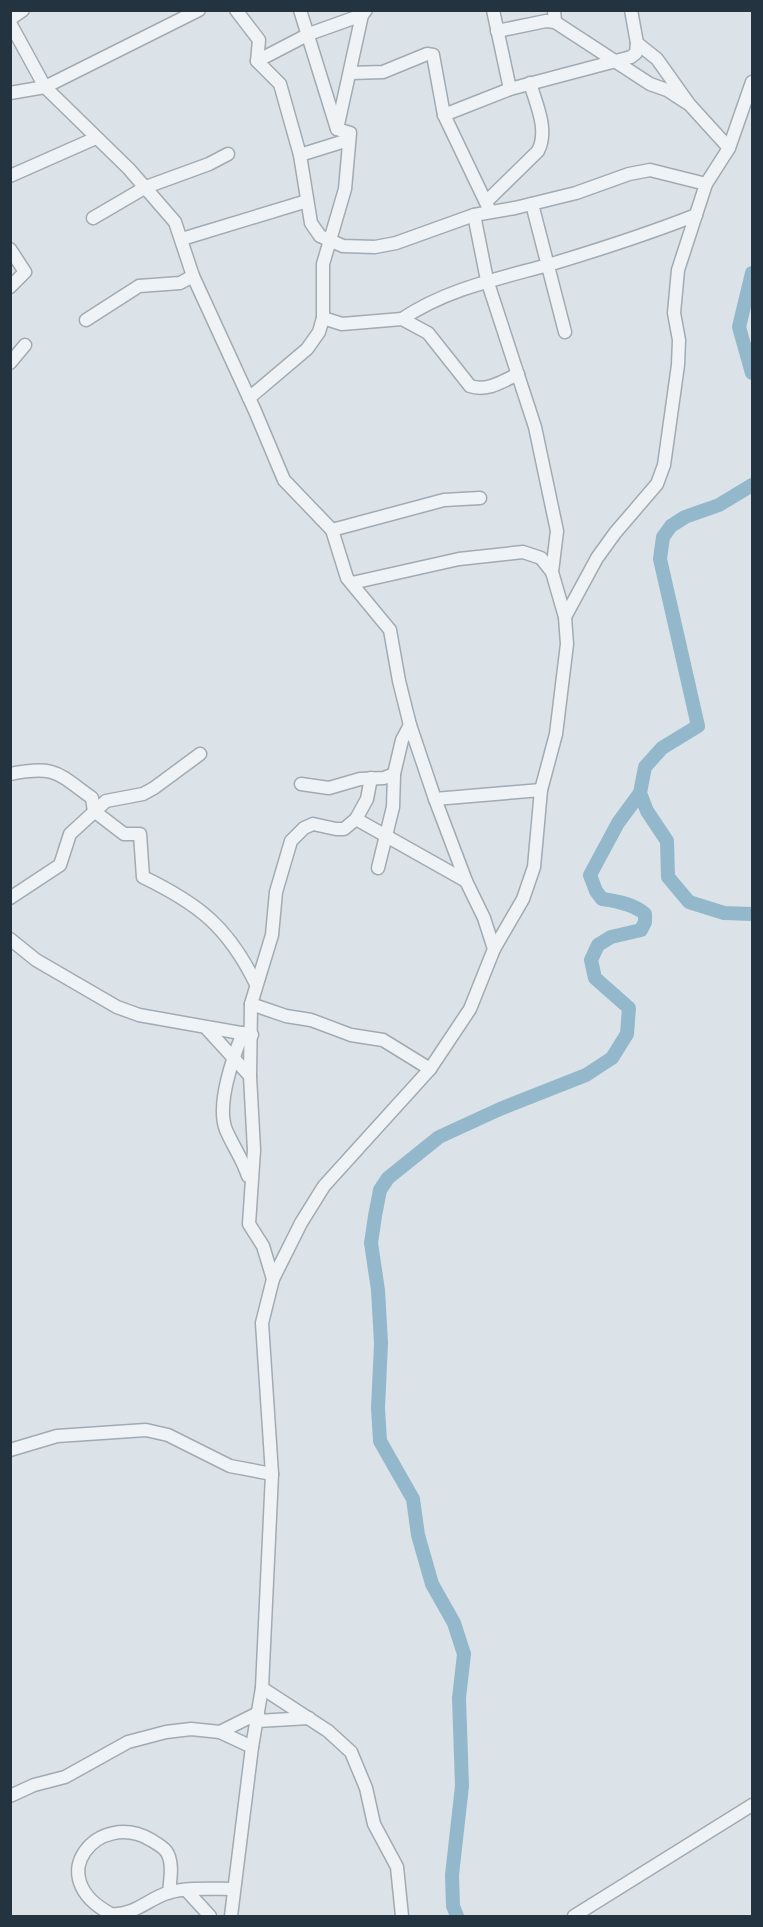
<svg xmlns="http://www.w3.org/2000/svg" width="763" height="1927" font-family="Roboto,sans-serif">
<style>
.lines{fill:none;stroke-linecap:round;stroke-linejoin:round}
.river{stroke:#93b8cc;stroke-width:14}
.minor-casing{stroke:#a1abb2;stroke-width:15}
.minor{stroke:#eff3f6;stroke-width:12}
</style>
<rect width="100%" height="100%" fill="#dce3e8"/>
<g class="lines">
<!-- river -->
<g class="river">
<path d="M752 273 739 327 752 373"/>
<path d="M752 485 719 505 685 517 671 526 663 537 660 559 698 726 662 748 645 767 640 793 647 811 667 841 668 877 689 902 724 913 752 914"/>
<path d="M457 1916 453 1906 452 1875 462 1786 459 1698 464 1654 454 1623 432 1584 418 1535 413 1499 380 1441 378 1408 381 1343 378 1290 371 1243 375 1216 380 1190 388 1178 439 1137 500 1109 586 1075 612 1058 627 1034 629 1008 595 978 591 960 598 945 611 937 641 930 645 922V914C634 904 617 901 602 899L596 891 590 875 618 823 640 793"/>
</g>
<defs>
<g id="minor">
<path d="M236 10 259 40 257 61 280 84 300 155 311 223 320 236 343 246 375 247 396 243 474 215 515 208 576 193 629 174 650 170 706 184"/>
<path d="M300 10 337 129"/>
<path d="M493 10 510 89"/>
<path d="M554 10 555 22 650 84 667 90 687 103"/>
<path d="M631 10 637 43 657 59 689 104 729 148"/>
<path d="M10 19 23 10"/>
<path d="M10 23 45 87 129 169 175 222 193 276 255 411 284 480 332 530 347 578 390 630 399 681 410 725 435 799 466 881 484 918 494 949 470 1009 430 1069 324 1186 301 1223 273 1279 262 1323 272 1474 262 1688 252 1747 231 1916"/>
<path d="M497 31 546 21 555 22"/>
<path d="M257 61 309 34 362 15"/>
<path d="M350 73 383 72 427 54 433 55 444 115 490 211"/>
<path d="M10 93 45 87 199 10"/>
<path d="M444 115 510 89 631 57 636 53 637 43"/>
<path d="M300 155 348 140"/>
<path d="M10 176 96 138"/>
<path d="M487 201 538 151C549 130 536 104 530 83"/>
<path d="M532 204 565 332"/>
<path d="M474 215 487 280 535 427 557 531 552 572 565 617 567 644 556 734 541 790 534 867 523 899 494 949"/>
<path d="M93 218 146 187 209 164 228 154"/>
<path d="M182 239 307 201"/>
<path d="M10 249 25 272 10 287"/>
<path d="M323 318 342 324 402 319 428 333 470 386C487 392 503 381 518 374"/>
<path d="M402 319C447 289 497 279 548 265 598 250 648 234 696 215"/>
<path d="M86 320 139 286 180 283 193 276"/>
<path d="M10 363 25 345"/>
<path d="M249 398 307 349 319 332 323 318V264L345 189 350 133 337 129 362 15 366 10"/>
<path d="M332 530 444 500 480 498"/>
<path d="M352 583 459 559 523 552 541 558 552 572"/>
<path d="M565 617 597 558 615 533 657 484 664 465 678 365 679 340 674 313 678 270 706 184 729 148 752 82"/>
<path d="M10 774C56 765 57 773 92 798L94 811 124 834H140L143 877C199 904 228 927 256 984"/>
<path d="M301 784 329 788 360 779 384 778 394 774 402 740 410 725"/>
<path d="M435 799 541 790"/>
<path d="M356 819 466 881"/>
<path d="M378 868 393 807 394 774"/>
<path d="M10 898 60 865 70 834 106 801 143 794 154 788 200 754"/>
<path d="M10 939 36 960 117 1007 139 1015 252 1035"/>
<path d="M251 1004 286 1016 311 1020 351 1035 383 1040 430 1069"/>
<path d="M207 1029 250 1076"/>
<path d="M243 1033C233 1057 216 1105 226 1130 233 1146 243 1160 248 1176"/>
<path d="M273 1279 263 1246 249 1224 254 1150 250 1076 251 1004 272 935 276 892 291 841 304 828 313 824 336 829H344L356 819 367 799 371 778"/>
<path d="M10 1450 57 1436 146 1430 168 1435 230 1466 272 1474"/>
<path d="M262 1688 328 1731 351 1752 366 1788 374 1824 397 1867 402 1916"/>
<path d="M257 1721 309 1718"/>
<path d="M220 1732 258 1713"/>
<path d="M10 1796 34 1785 65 1777 128 1742 166 1732 191 1729 220 1732 252 1747"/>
<path d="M186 1890 210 1916"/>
<path d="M169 1893C170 1880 174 1862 166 1851 163 1847 156 1843 151 1840 99 1809 40 1877 111 1914 133 1916 147 1900 167 1893 187 1887 212 1889 233 1889"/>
<path d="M574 1916 752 1805"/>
</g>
</defs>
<!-- minor casing -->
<use href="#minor" class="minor-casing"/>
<!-- minor -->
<use href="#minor" class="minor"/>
</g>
<!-- border -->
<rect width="763" height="1927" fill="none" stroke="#243340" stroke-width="24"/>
</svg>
